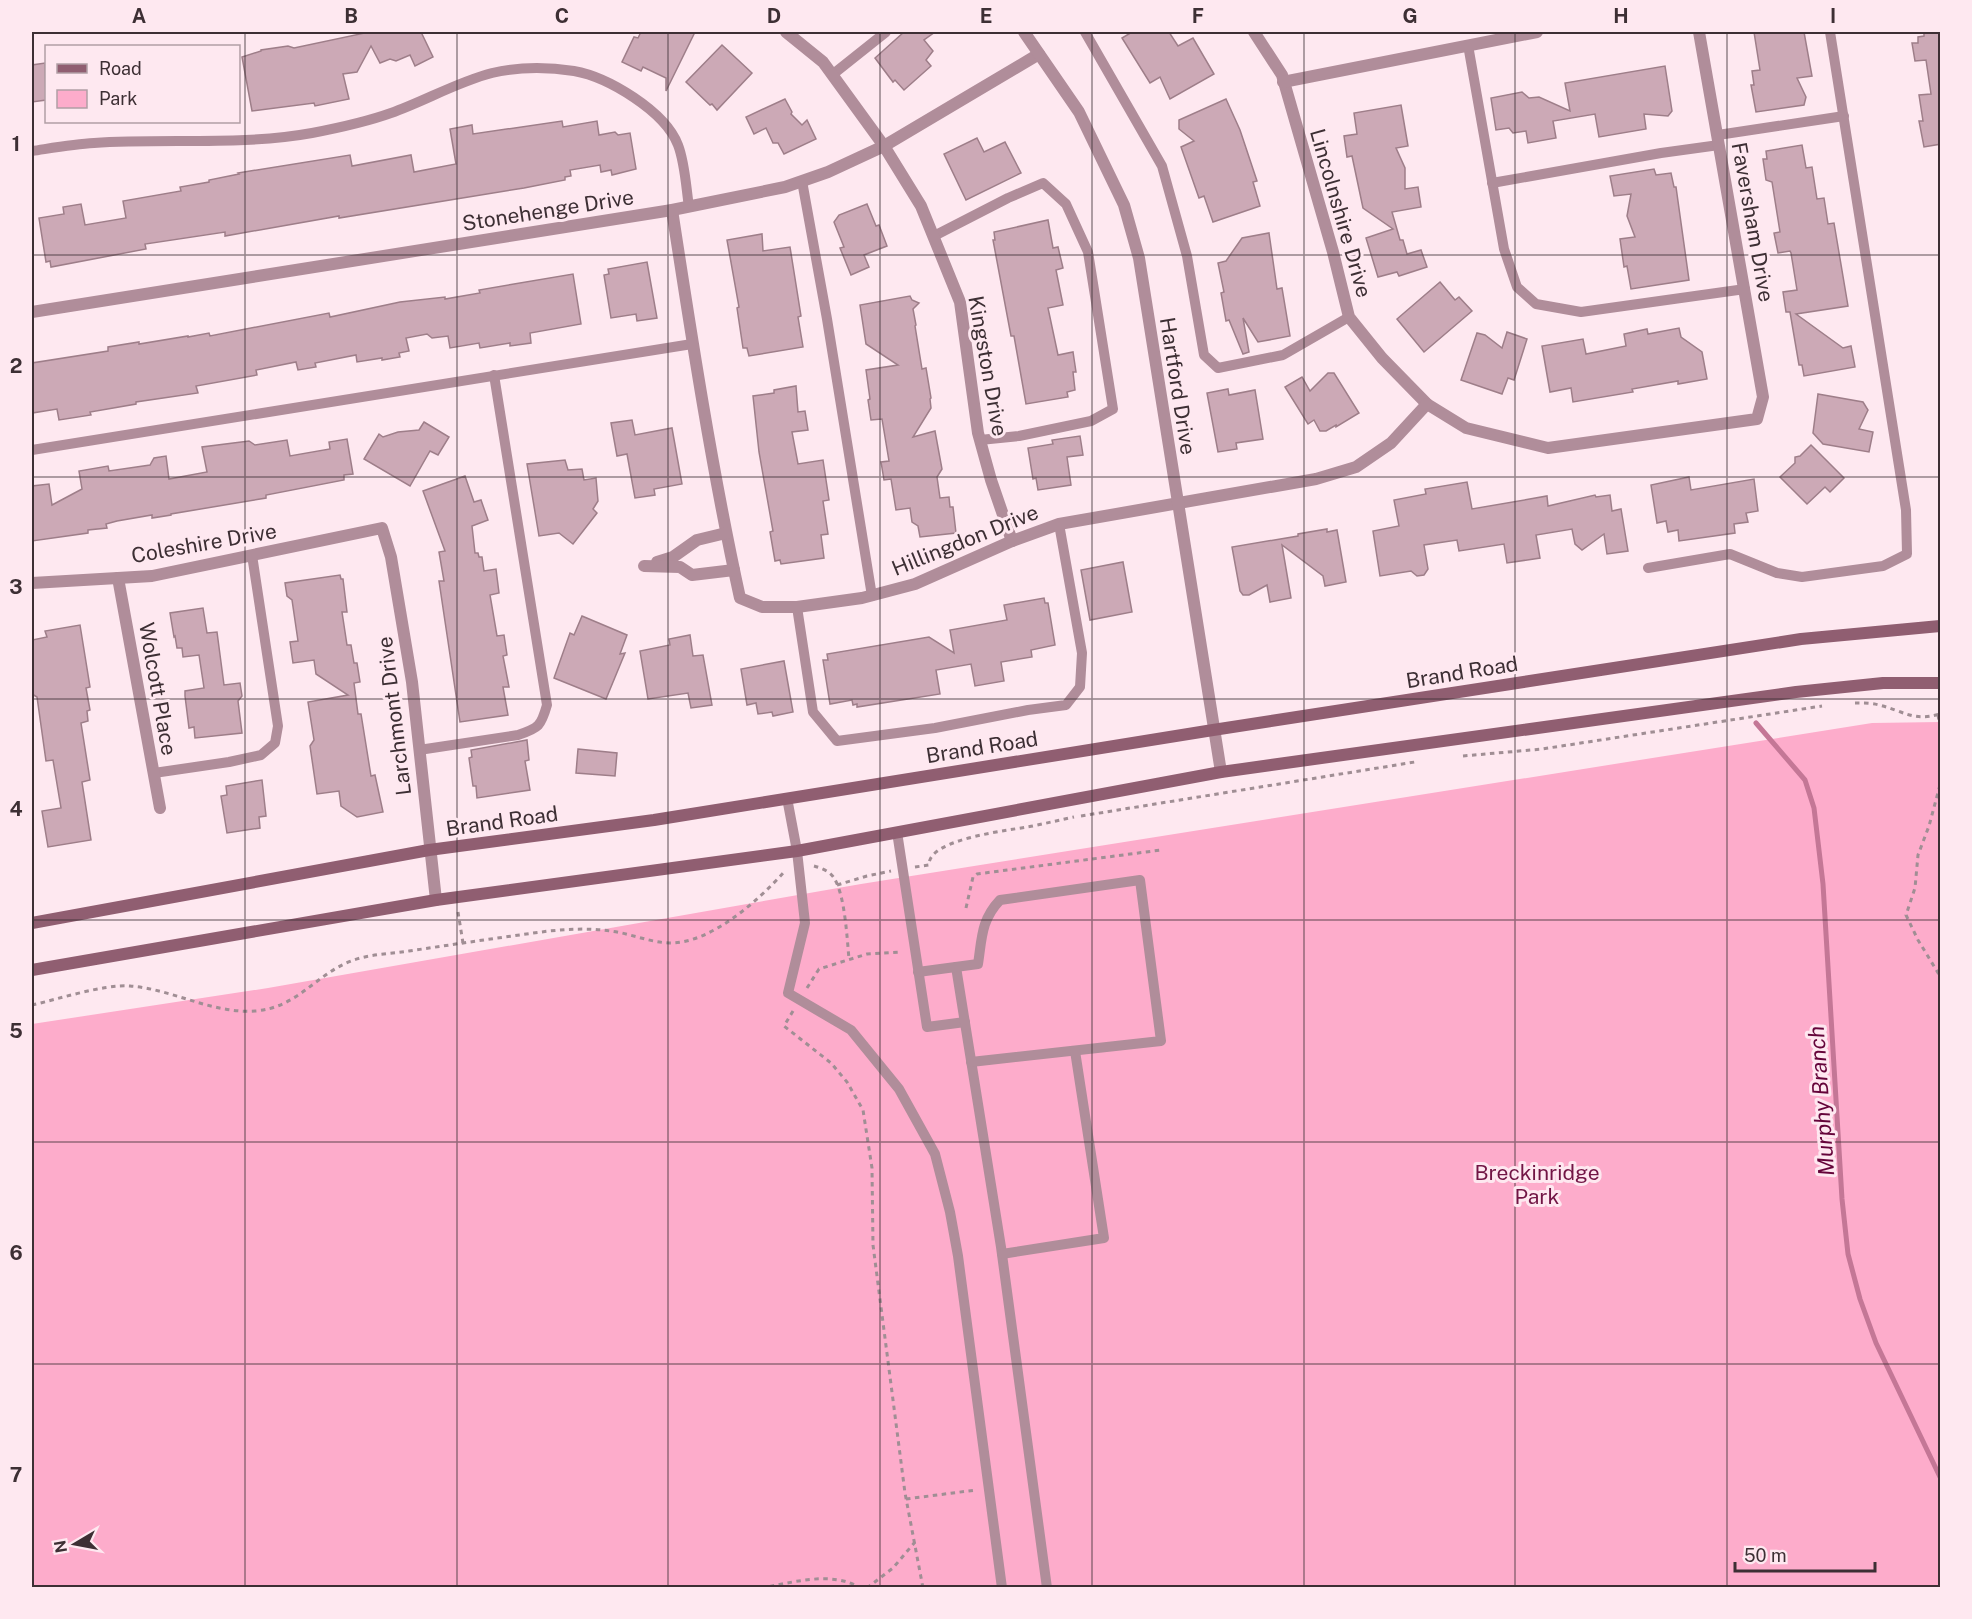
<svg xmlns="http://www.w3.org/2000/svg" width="1972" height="1619" font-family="'Public Sans',sans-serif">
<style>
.green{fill:#fdaccb}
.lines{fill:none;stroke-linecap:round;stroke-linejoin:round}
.stream{stroke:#c47796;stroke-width:5}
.building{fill:#cca9b6;stroke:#9e7e89;stroke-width:1.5}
.path{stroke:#a08e94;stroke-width:3;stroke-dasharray:4.5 4.5;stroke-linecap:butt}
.service{stroke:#b08d9a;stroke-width:10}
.minor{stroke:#b08d9a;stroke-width:12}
.tertiary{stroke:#b08d9a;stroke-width:12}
.secondary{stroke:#905e71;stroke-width:12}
.grid{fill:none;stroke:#3d2f34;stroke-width:1.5;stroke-opacity:0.55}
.labels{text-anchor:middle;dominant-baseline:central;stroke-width:6;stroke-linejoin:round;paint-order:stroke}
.street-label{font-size:21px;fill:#3d2f34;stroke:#fee8f0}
.park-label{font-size:21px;fill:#721545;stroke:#fee8f0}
.water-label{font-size:22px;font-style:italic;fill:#65043a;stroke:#fee8f0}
.neatline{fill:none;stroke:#3d2f34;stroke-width:2}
.grid-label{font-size:20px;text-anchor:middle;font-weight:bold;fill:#3d2f34}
</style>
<rect width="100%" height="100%" fill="#fee8f0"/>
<!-- green -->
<path class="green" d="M1940 722V1587L32 1588V1024L268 988 861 884 1872 723Z"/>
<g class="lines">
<!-- stream -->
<path class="stream" d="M1756 723 1805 780 1814 808 1823 884 1842 1199 1848 1254 1860 1299 1876 1343 1940 1477"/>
</g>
<!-- building -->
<g class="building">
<path d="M365 32H421L433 57 415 66 410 55 396 61 390 59 380 63 371 46 357 72 343 74 349 99 315 106 314 103 252 111 242 57 261 51V50L288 46 294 48 365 33Z"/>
<path d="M641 32H695L666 91V78L643 67 641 71 622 62 634 37 638 38Z"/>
<path d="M904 32H935L924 40 933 51 926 60 931 66 904 90 895 80 893 82 875 58Z"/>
<path d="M1132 32H1169L1178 46 1193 38 1214 74 1170 99 1160 77 1150 83 1122 38Z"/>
<path d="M1754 32H1804L1812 76 1797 78 1806 97 1804 105 1756 112 1751 85H1754L1752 71 1760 70Z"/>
<path d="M1924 32H1941V144L1924 147 1919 121H1923L1919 95 1931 94 1926 60 1915 61 1912 43H1918V37L1924 36Z"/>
<path d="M722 45 752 73 717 110 712 104 710 105 686 82Z"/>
<path d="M45 63 46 100 32 102V65Z"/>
<path d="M1665 66 1672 111 1668 116 1644 114 1646 129 1599 137 1595 114 1553 121 1556 138 1528 143 1526 131 1513 133 1509 128 1496 130 1491 98 1522 92 1529 98 1539 97 1570 111 1565 83Z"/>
<path d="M785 99 792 112 791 114 802 125 807 120 816 139 784 154 778 143H773L766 128 754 134 746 117Z"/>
<path d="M1226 99 1240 130 1257 181 1253 182 1260 206 1213 222 1204 196 1199 198 1181 147 1194 141 1179 129V120Z"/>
<path d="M1401 105 1408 146 1396 148 1405 168V189L1418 187 1421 207 1392 212 1400 240H1403L1407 254 1421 250 1427 267 1399 276 1397 272 1378 277 1366 238 1393 229 1363 208 1352 156 1347 157 1344 136 1357 134 1354 113Z"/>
<path d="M562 121 563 127 597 121 599 135 615 132 618 135 630 133 636 169 612 175 611 170 601 172 600 165 570 170 571 176 565 177V180L524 188 339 218V216L225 236V232L145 244 146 249 51 267 50 261 46 262 39 218 64 214 63 207 81 204 85 225 126 218 123 201 181 191 180 187 209 182V180L239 174 238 173 350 155 352 166 411 155 414 172 456 164 450 129 472 125 473 134Z"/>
<path d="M977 138 984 152 1005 142 1021 173 966 200 944 154Z"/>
<path d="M1802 145 1806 168 1812 167 1817 199 1824 198 1828 224 1834 223 1848 306 1796 314 1843 348 1851 346 1855 367 1804 376 1802 365H1799L1790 312H1786L1783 292 1797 290 1791 253 1790 251 1778 253 1774 233 1780 232 1772 182 1766 180 1763 159H1767L1766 151Z"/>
<path d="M1654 169 1656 175 1671 173 1674 187H1676L1689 280 1631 289 1627 266 1624 267 1620 239 1635 237 1627 216 1631 194 1614 196 1610 176Z"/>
<path d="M867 204 876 226 879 225 887 246 864 255 869 267 851 275 840 248 844 247 834 222 839 215Z"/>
<path d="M1048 220 1053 248 1058 247 1063 268 1056 270 1063 305 1048 308 1058 355 1073 352 1076 372H1073L1075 390 1067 392 1068 397 1026 404 1014 336H1011L993 240H995L994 232Z"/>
<path d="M1269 233 1277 289 1282 288 1290 336 1258 342 1243 318 1249 352 1243 354 1229 320 1226 321 1221 293 1224 292 1218 263 1226 261 1242 238Z"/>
<path d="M762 234 763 251 790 247 801 316 798 317 803 347 749 356 747 348H743L737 308 739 307 727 240Z"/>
<path d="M647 262 657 318 637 321 636 314 611 318 604 275 609 274 608 269Z"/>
<path d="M573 274 581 324 530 333 531 343 510 346V343L480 348 479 343 450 348 448 336 432 338 427 334 406 338 409 351 399 353 400 357 382 360V358L357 362 356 355 315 363 316 367 298 370 296 362 256 370 257 375 196 386 198 393 136 402V404L90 412 91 415 59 420 57 409 32 413V363L108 351V347L139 342V344L188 336V337L209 333 210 336 329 313 330 317 400 302 445 297V299L480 293 479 290Z"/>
<path d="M1440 282 1455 300 1459 297 1472 311 1424 352 1397 319Z"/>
<path d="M910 296 912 300 919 303 913 309 916 325 915 326 922 369 926 368 931 398 930 399 931 408 913 437 935 431 942 469 937 477 940 498 949 497 950 507H953L956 533 920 537 918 526 912 522 910 508 896 510 891 479 884 480 881 462 889 461 882 419 871 420 868 400 870 399 866 370 898 365 866 344 860 305Z"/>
<path d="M1679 328 1681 337 1702 352 1707 379 1678 384V381L1632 389 1633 392 1573 402 1571 388 1550 392 1542 346 1583 339 1586 354 1626 346 1624 334 1647 329 1648 334Z"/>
<path d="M1507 332 1527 339 1514 380 1508 378 1502 394 1461 380 1477 333 1485 335 1502 348Z"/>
<path d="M1328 373H1334L1359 413 1336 427V425L1326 431H1320L1314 420 1308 424 1285 387 1302 377 1310 391Z"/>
<path d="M796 386 798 412 805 411 808 430 792 432 798 464 823 460 829 500 823 501 828 534 821 535 824 558 781 564 780 560 775 561 770 532 773 531 759 452 753 396 774 393V390Z"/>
<path d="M1228 389 1229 395 1255 390 1263 439 1236 443 1237 449 1218 452 1207 393Z"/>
<path d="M1818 394 1863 402 1868 410 1859 429 1873 432 1869 452 1823 444 1813 433Z"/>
<path d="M632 420 635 435 672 428 682 484 654 489 655 495 635 498 627 454 617 456 611 423Z"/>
<path d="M424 422 449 437 438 455 430 451 410 486 364 459 379 434 383 437 398 432 419 430Z"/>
<path d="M1080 436 1083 455 1067 457 1071 485 1038 490 1036 478 1033 479 1028 448 1053 444 1052 440Z"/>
<path d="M347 439 353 474 344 475V480L266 495V498L171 514V515L152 518V515L117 521 106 524 107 528 88 530V533L32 541V486L49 484 52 505 82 489 79 471 108 466 109 471 150 465 154 458 166 456 169 479 207 472 202 447 249 441 255 445 287 440 290 456 330 449 329 442Z"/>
<path d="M1811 445 1844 478 1830 492 1825 487 1807 504 1780 477 1795 463V457L1800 456Z"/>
<path d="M565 460 568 470 582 469 584 480 596 478 598 501 593 509 597 513 573 544 559 533 539 536 527 464Z"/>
<path d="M465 476 474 502 481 500 488 520 472 526 475 553H478L479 557H482L484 571 496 569 499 593 490 595 497 636 504 635 507 655 503 656 509 687H503L508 715 460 722 439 581H444L439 552 445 551 423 491Z"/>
<path d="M1689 477 1691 490 1754 479 1758 511 1746 513 1748 522 1734 524 1735 533 1679 541 1678 530 1668 532 1666 521 1657 523 1651 485Z"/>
<path d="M1467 482 1472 509 1547 496 1548 506 1595 495 1596 497 1610 495 1612 511 1621 509 1628 551 1607 554 1604 534 1582 550 1575 544 1572 529 1536 535 1540 558 1507 563 1504 544 1459 551 1457 540 1424 545 1428 569 1424 575 1417 576 1411 571 1380 576 1373 531 1399 526 1394 500 1426 494 1425 489Z"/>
<path d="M1327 529V532L1337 530 1346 582 1325 586 1323 576 1282 545 1291 598 1270 602 1267 585 1249 595H1243L1240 591 1232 547 1298 536V534Z"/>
<path d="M1123 562 1132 612 1090 620 1081 570Z"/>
<path d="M340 575 341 579H343L347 612H342L347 645H351L354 663H357L360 682 354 683 358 714H361L371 776 375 775 383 812 357 817 341 806 339 791 317 794 310 746 314 740 308 702 348 695 316 674 314 660 293 663 290 642 298 641 292 600 287 596 285 583Z"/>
<path d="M1044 598 1045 603H1048L1055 645 1031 650 1032 657 1001 662 1004 681 975 686 971 664 936 670 940 694 857 707V704L853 705 852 700 830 704 823 660H828L827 654 929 637 954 653 950 630 1007 620 1004 605Z"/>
<path d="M203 608 207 633 217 632 224 685 240 683 242 696 238 701 242 733 195 738 194 727 189 728 185 696V691L204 688 199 655 183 657 182 648H177L175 636 174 637 170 613Z"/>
<path d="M582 616 627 635 620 654 625 653 606 699 554 678 570 633 574 635Z"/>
<path d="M80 625 90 687 86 688 90 710 87 711 88 721 81 723 90 780 82 782 91 840 48 847 42 811 61 808 53 760 46 761 37 697 32 694V640L47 637 45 631Z"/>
<path d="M690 635 693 656 703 655 712 705 691 708 688 693 648 699 640 651 670 645 669 639Z"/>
<path d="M784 661 793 712 773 716 772 712 758 714 756 703 747 705 741 669Z"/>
<path d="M527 740 529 760 525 761 530 790 477 798 476 786H473L469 758 472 757 471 750Z"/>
<path d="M578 749 617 753 615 776 576 773Z"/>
<path d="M262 780 266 816 259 817 260 828 227 833 221 796 227 795 226 786Z"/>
</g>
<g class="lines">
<!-- path -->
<g class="path">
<path d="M1855 703C1863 703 1872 703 1879 705 1904 711 1913 722 1940 714"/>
<path d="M1938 715 1940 726"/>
<path d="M1463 756 1542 749 1822 706"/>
<path d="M1940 785 1929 826 1918 855 1915 888 1906 915 1918 940 1940 976"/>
<path d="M1081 816 1415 762"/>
<path d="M814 866C821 868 830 871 834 878 845 895 847 938 849 959"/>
<path d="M915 867 929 865C928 838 1013 830 1033 826 1047 823 1060 820 1074 817"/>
<path d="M837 885 867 876 891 871"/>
<path d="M966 908 973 877 977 874 1161 850"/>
<path d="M458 912 463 943"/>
<path d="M807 988 819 969 867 954 902 952"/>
<path d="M32 1005C59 999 104 984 130 986 172 989 212 1014 255 1011 297 1008 315 975 351 961 369 954 390 954 409 951 456 944 503 937 549 931 570 929 590 928 610 931 629 933 648 942 669 943 710 944 758 901 784 872"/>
<path d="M793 1011 784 1026 831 1063 847 1082 863 1110 872 1168 873 1245 905 1493 923 1588"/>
<path d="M906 1499 976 1490"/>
<path d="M761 1588C791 1583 832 1570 860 1588"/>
<path d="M867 1588 893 1568 915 1542"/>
</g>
<!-- service -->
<g class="service">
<path d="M1085 32 1162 166 1187 256 1204 355 1218 368 1283 355 1349 317"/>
<path d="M1468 45 1504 249 1517 287 1536 304 1581 312 1745 289"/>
<path d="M832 75 886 32"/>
<path d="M1718 135 1844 116"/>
<path d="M32 151C52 148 74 144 94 143 166 138 241 146 312 133 338 128 366 122 391 113 425 101 457 82 492 73 518 67 548 67 574 71 608 77 665 111 678 145 685 163 686 187 689 207"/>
<path d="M802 181 827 319 872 596"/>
<path d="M1492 183 1661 153 1719 145"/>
<path d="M934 236 1008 198 1043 183 1066 204 1088 252 1113 409 1091 421 1019 436 980 440"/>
<path d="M32 450 692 344"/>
<path d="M1648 568 1730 554 1777 573 1802 577 1883 566 1907 554 1906 510 1830 32"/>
<path d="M797 607 813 712 837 741 935 728 1028 710 1066 705 1080 687 1082 653 1059 524"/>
<path d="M419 750 518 735C539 728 541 726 547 705L494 375"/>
<path d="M154 773 229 762 261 755 275 743 278 726 252 555"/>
<path d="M787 798 797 851 805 923 788 993 851 1030 899 1089 935 1154 950 1212 958 1256 1002 1588"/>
<path d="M897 832 927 1027 965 1022"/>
<path d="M956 967 1001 1247 1047 1588"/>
<path d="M918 972 978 964C982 938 981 920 1000 900L1140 880 1161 1041 971 1062"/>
<path d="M1002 1254 1104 1238 1075 1051"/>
</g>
<!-- minor -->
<g class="minor">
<path d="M786 32 823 62 884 146 921 206 960 302 978 433 991 480 1012 541"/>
<path d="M1254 32 1282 75 1333 252 1349 317 1382 358 1427 404 1466 428 1548 448 1757 419 1763 397 1699 32"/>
<path d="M1283 82 1537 32"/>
<path d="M672 210C692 340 712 470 740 598L762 607H797L862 598 915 584 1012 541 1059 524 1316 479 1356 467 1391 443 1427 404"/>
<path d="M32 312 672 210 785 187 828 172 884 146 1039 54"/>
<path d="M657 562 673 557 697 540 726 533"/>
<path d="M644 566 680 567 692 575 734 570"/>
<path d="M118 578 160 808"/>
<path d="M32 583 152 576 382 528 391 557 412 682 436 900"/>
</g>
<!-- tertiary -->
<path class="tertiary" d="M1024 32 1079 112 1124 205 1139 258 1221 772"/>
<!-- secondary -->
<g class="secondary">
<path d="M32 923 429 850 654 820 1213 730 1801 639 1940 626"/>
<path d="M32 970 436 900 797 851 1221 772 1796 692 1883 683H1940"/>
</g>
</g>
<!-- grid -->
<path class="grid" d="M245 32V1588M457 32V1588M668 32V1588M880 32V1588M1092 32V1588M1304 32V1588M1515 32V1588M1727 32V1588M32 255H1940M32 477H1940M32 699H1940M32 920H1940M32 1142H1940M32 1364H1940"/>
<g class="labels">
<!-- street labels -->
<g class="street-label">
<text transform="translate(548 210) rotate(-9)">Stonehenge Drive</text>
<text transform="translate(1341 213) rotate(74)">Lincolnshire Drive</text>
<text transform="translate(1753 222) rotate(80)">Faversham Drive</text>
<text transform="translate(988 366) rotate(80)">Kingston Drive</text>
<text transform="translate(1178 386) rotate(81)">Hartford Drive</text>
<text transform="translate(965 540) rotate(-22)">Hillingdon Drive</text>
<text transform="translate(204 543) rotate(-10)">Coleshire Drive</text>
<text transform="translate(1462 672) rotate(-9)">Brand Road</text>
<text transform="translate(158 689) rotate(80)">Wolcott Place</text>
<text transform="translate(394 716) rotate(-97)">Larchmont Drive</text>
<text transform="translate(982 747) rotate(-9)">Brand Road</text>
<text transform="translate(502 821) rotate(-8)">Brand Road</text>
</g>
<!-- park labels -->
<g class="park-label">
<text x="1537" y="1172">Breckinridge<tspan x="1537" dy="24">Park</tspan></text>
</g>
<!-- water labels -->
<g class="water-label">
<text transform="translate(1821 1101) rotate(-94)">Murphy Branch</text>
</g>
</g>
<!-- border -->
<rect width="1972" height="1619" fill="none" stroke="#fee8f0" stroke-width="66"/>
<!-- legend -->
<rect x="45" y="45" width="195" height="78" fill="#fee8f0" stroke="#b19ea5" stroke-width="1.5"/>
<rect x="57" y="64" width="30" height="9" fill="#905e71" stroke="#b19ea5" stroke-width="1.5"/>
<text x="99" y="75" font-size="18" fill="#3d2f34">Road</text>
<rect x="57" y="90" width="30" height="18" fill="#fdaccb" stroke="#b19ea5" stroke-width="1.5"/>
<text x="99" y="105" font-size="18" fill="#3d2f34">Park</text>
<!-- north arrow -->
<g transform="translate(75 1544) rotate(260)" stroke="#fee8f0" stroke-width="4.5" paint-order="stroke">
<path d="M0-4.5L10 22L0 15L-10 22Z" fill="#3d2f34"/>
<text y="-9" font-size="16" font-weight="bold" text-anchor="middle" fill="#3d2f34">N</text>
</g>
<!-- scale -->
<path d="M1735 1562v9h140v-9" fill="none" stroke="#3d2f34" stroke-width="3"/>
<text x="1744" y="1562" font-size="18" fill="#3d2f34" stroke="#fee8f0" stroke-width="4.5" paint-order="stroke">50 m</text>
<rect x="33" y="33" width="1906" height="1553" class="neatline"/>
<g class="grid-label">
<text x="139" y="23">A</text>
<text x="351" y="23">B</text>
<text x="562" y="23">C</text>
<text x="774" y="23">D</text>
<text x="986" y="23">E</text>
<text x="1198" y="23">F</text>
<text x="1410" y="23">G</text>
<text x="1621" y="23">H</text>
<text x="1833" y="23">I</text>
<text x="16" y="151">1</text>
<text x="16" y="373">2</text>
<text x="16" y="594">3</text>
<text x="16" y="816">4</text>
<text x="16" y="1038">5</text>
<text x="16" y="1260">6</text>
<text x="16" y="1482">7</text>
</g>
</svg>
